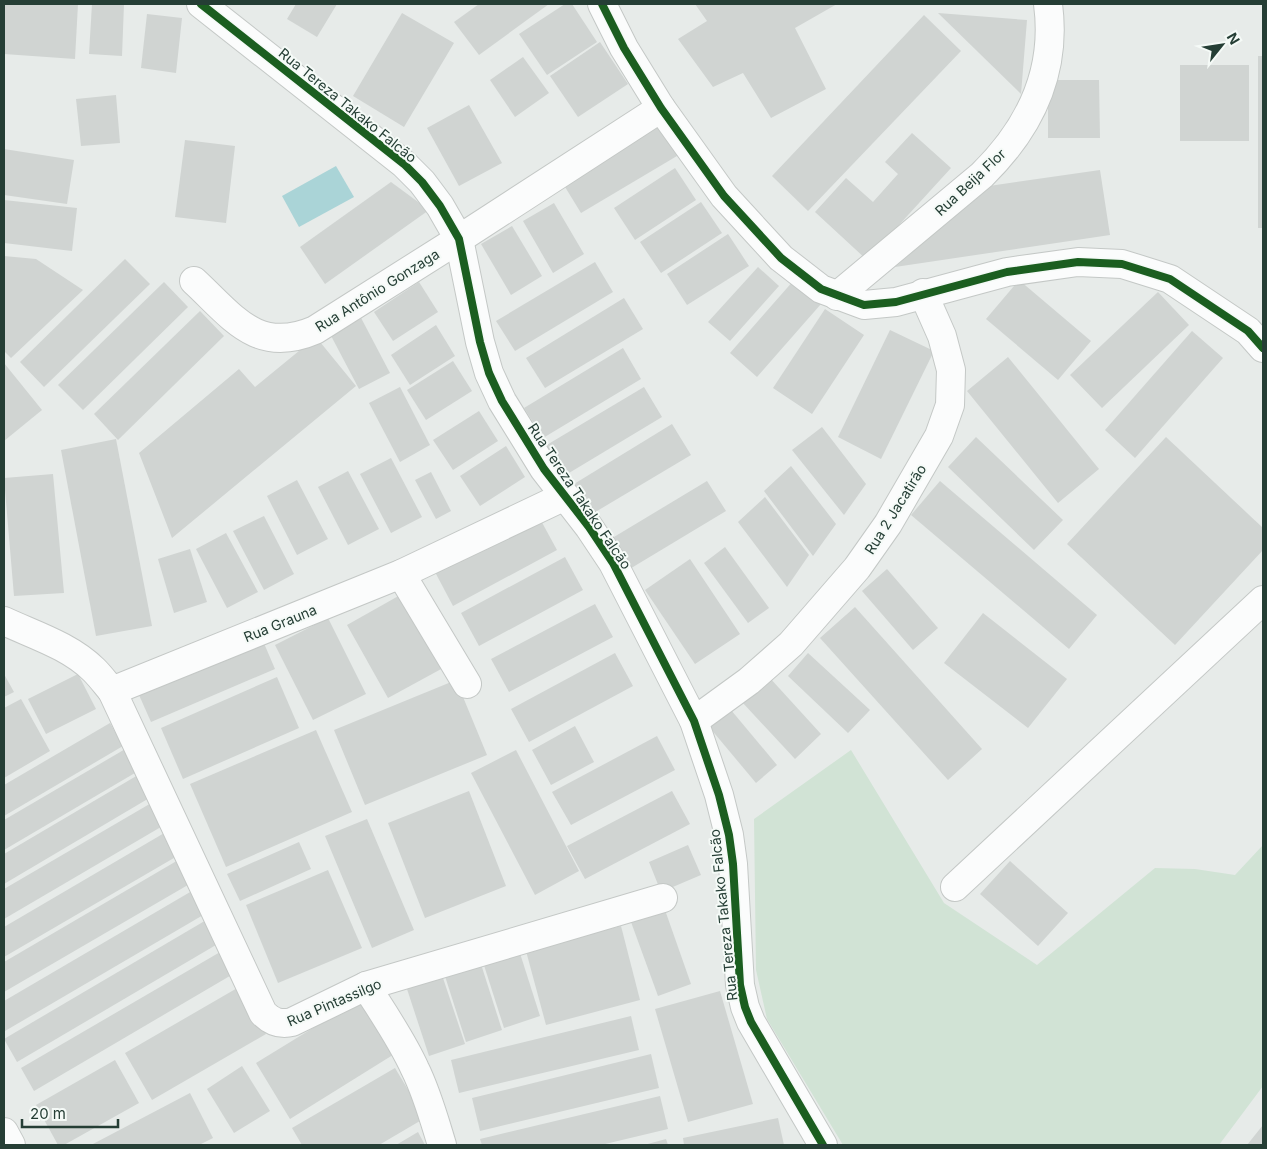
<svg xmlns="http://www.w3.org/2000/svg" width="1267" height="1149" font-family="Inter,sans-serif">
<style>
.green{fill:#d1e3d5}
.water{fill:#aad4d7}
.building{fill:#d0d4d2}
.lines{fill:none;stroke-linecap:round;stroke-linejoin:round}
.minor-casing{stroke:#c4c8c6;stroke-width:30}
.minor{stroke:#fbfcfc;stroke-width:28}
.cycleway-casing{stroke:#f5faf7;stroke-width:11}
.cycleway{stroke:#1b5e20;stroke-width:8}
.labels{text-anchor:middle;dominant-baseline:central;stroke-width:4;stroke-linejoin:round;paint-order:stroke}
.street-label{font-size:14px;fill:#253e35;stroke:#f5faf7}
</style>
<rect width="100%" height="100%" fill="#e7ebe9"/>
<!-- green -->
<path class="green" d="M851 750 944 903 1037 965 1155 868 1195 869 1235 875 1263 845V1086L1219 1145H843L767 1019 756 970 754 819Z"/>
<!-- water -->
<path class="water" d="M336 166 354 197 299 227 282 196Z"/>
<!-- building -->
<g class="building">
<path d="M4 4H78L75 59 4 54Z"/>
<path d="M92 4H124L122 56 89 54Z"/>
<path d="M296 4H337L317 37 287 19Z"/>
<path d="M479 4H549L479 55 454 22Z"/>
<path d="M565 4H572L597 42 547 75 519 34Z"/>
<path d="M695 4H837L795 28 826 89 771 118 743 73 713 87 678 39 707 21Z"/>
<path d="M402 13 454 43 404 127 353 96Z"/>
<path d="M938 13 1027 20 1021 94Z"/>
<path d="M147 14 182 18 176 73 141 68Z"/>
<path d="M924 15 961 51 808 211 772 176Z"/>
<path d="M600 42 628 84 578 117 550 76Z"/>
<rect x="1258" y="56" width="5" height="172"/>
<path d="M523 57 549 93 515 117 490 80Z"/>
<rect x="1180" y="65" width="69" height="76"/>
<path d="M1048 80H1099L1100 138H1048Z"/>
<path d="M116 95 120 143 81 146 76 99Z"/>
<path d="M469 105 502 163 459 186 427 128Z"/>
<path d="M664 122 682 153 581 213 562 182Z"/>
<path d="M912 133 951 168 867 260 815 212 846 178 873 202 898 174 885 162Z"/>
<path d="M185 140 235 146 226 223 175 217Z"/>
<path d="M4 149 74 160 67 204 4 195Z"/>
<path d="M675 168 696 200 635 240 614 208Z"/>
<path d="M1100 170 1110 235 895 267 989 186Z"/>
<path d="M391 182 429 210 325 284 300 247Z"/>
<path d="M4 200 77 208 72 251 4 243Z"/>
<path d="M701 202 722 233 661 273 640 242Z"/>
<path d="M554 203 584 254 553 273 523 221Z"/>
<path d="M512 226 542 276 511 295 481 244Z"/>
<path d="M728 234 749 266 687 305 667 274Z"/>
<path d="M4 256 36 259 83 290 11 358 4 351Z"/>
<path d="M125 259 150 284 44 387 20 362Z"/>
<path d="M595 262 613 292 515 351 496 321Z"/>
<path d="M758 267 779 286 730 341 708 322Z"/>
<path d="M794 280 821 304 757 377 730 353Z"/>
<path d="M1019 280 1091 341 1058 380 986 319Z"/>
<path d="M164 282 188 307 83 410 58 385Z"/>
<path d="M419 282 438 312 393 341 374 312Z"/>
<path d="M1158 292 1189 325 1102 408 1070 375Z"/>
<path d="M624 298 643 329 545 388 526 358Z"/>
<path d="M825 309 864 335 812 414 773 388Z"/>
<path d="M200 311 224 336 118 440 94 414Z"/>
<path d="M359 314 390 373 359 389 328 330Z"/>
<path d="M436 325 455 356 410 385 391 355Z"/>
<path d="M890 330 934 351 881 459 838 437Z"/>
<path d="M1192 331 1223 358 1135 458 1105 430Z"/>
<path d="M316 337 356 386 172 538 139 453 239 369 255 387Z"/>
<path d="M623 348 641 379 543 438 524 408Z"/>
<path d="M1008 357 1099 469 1058 503 967 391Z"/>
<path d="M453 361 472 391 426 420 407 390Z"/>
<path d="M4 363 42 410 4 441Z"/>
<path d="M400 387 430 445 400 462 369 403Z"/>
<path d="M644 387 662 417 564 476 545 446Z"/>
<path d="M479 411 498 441 453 470 433 440Z"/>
<path d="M672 424 691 455 592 514 574 484Z"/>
<path d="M822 427 866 484 844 515 792 450Z"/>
<path d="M976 437 1063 520 1034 550 948 467Z"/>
<path d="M1166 437 1263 528V550L1175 645 1067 544Z"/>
<path d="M116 439 152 626 96 636 61 450Z"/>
<path d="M506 446 525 477 480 506 460 476Z"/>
<path d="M391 458 422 517 391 533 360 474Z"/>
<path d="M791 466 836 524 813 556 764 491Z"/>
<path d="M348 471 379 529 348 545 318 487Z"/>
<path d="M431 472 451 511 436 519 415 480Z"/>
<path d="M53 474 64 593 14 596 4 478Z"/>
<path d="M297 480 328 539 297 555 267 496Z"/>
<path d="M707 481 726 511 628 570 609 540Z"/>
<path d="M940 481 1097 615 1069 649 911 515Z"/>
<path d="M765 497 809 555 787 587 738 522Z"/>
<path d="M264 516 294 574 264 590 233 531Z"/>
<path d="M539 517 557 550 453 606 435 572Z"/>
<path d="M226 533 258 592 227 608 196 549Z"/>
<path d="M725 547 769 608 748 623 704 563Z"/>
<path d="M190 549 207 602 174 613 158 559Z"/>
<path d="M565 557 583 590 479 646 461 613Z"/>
<path d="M690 559 740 634 695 664 645 590Z"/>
<path d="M887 569 938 628 913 650 862 591Z"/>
<path d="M402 594 443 668 388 698 347 625Z"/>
<path d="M595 604 613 637 509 692 491 659Z"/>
<path d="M855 607 982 749 948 780 820 638Z"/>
<path d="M983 613 1067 679 1028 728 944 663Z"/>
<path d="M328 618 366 694 313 720 275 645Z"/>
<path d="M263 641 275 669 151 722 139 695Z"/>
<path d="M615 653 633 686 529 742 511 709Z"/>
<path d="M808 653 870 710 848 733 788 676Z"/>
<path d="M4 674 14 692 4 697Z"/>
<path d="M78 674 96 709 46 734 28 699Z"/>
<path d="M277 677 299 728 183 779 161 728Z"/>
<path d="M769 677 821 734 795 759 742 702Z"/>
<path d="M456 680 487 755 365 805 334 730Z"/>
<path d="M21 699 50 751 4 778V708Z"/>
<path d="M731 710 777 765 756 783 710 728Z"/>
<path d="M110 723 123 746 4 816V785Z"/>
<path d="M575 726 594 762 551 785 532 750Z"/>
<path d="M316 730 352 812 226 867 190 784Z"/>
<path d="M657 736 675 770 571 825 552 792Z"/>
<path d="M127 748 140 770 4 850V820Z"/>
<path d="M516 750 579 871 535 895 471 773Z"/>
<path d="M138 775 151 797 4 884V854Z"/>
<path d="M469 791 506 886 425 918 388 823Z"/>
<path d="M672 791 690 824 585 879 567 846Z"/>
<path d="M153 802 166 824 4 919V889Z"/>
<path d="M367 819 414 930 372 948 325 836Z"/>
<path d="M166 832 179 855 4 957V927Z"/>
<path d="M299 842 311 869 240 901 227 874Z"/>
<path d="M688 845 701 875 661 892 649 862Z"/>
<path d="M180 859 193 882 4 992V962Z"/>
<path d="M1010 861 1068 913 1038 946 980 894Z"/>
<path d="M328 870 362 948 278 983 246 905Z"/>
<path d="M197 888 210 911 5 1031 4 1001Z"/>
<path d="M665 910 691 984 658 996 631 922Z"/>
<path d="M208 919 221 942 17 1062 4 1039Z"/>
<path d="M621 926 640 1000 546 1025 526 951Z"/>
<path d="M518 947 540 1016 504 1028 482 959Z"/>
<path d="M227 948 240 970 34 1091 21 1068Z"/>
<path d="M480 961 502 1030 466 1042 444 973Z"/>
<path d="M442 975 465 1044 429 1056 406 986Z"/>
<path d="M239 987 266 1034 152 1100 125 1053Z"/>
<path d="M720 991 753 1104 688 1122 655 1009Z"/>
<path d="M362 998 396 1053 290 1119 256 1063Z"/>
<path d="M631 1016 639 1050 459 1093 451 1060Z"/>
<path d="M651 1054 659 1088 480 1131 472 1098Z"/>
<path d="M115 1060 139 1103 64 1145H58L36 1105Z"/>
<path d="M242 1066 270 1111 234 1133 207 1089Z"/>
<path d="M395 1068 425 1118 379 1145H302L292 1128Z"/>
<path d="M190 1093 213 1138 199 1145H91Z"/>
<path d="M660 1096 668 1129 601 1145H482L480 1139Z"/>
<path d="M778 1118 784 1145H684L683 1138Z"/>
<path d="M1263 1125V1145H1247Z"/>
<path d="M418 1132 425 1145H396Z"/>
<path d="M666 1139 668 1145H644Z"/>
</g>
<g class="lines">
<defs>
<g id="minor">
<path d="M201 4 404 164 422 182 440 206 459 239 480 342 489 373 502 401 544 469 589 527 613 563 694 721 719 795 729 835 733 864 740 985 745 1007 751 1022 823 1145"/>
<path d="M602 4 624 48 661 108 724 196 781 258 821 289 864 305 896 302 1007 272 1078 262 1122 264 1170 279 1248 331 1263 348"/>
<path d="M194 281C233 317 257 355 315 330L459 239 661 108"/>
<path d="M837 296 982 175C1030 128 1057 71 1048 4"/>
<path d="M401 574 467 684"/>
<path d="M4 621C34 635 70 646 94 670 101 677 106 684 112 691L401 574 565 496"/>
<path d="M112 691 263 1013C272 1022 280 1025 292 1022L366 986 663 898"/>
<path d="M694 721 749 681 791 644 857 568 888 524 939 436 950 405 951 370 942 336 923 293"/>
<path d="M955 887 1263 600"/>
<path d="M366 986C383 1013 402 1040 415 1069 427 1093 434 1119 442 1145"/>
<path d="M4 1132 11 1145"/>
</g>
</defs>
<!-- minor casing -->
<use href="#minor" class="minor-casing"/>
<!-- minor -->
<use href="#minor" class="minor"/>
<defs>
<g id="cycleway">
<path d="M201 4 404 164 422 182 440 206 459 239 480 342 489 373 502 401 544 469 589 527 613 563 694 721 719 795 729 835 733 864 740 985 745 1007 751 1022 823 1145"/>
<path d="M602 4 624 48 661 108 724 196 781 258 821 289 864 305 896 302 1007 272 1078 262 1122 264 1170 279 1248 331 1263 348"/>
</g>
</defs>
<!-- cycleway casing -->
<use href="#cycleway" class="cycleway-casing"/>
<!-- cycleway -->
<use href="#cycleway" class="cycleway"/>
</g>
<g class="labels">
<!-- street labels -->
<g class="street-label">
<text transform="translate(348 105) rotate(39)">Rua Tereza Takako Falcão</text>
<text transform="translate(970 182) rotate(-43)">Rua Beija Flor</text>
<text transform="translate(377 290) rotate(-32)">Rua Antônio Gonzaga</text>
<text transform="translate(580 496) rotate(56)">Rua Tereza Takako Falcão</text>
<text transform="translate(895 509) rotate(-58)">Rua 2 Jacatirão</text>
<text transform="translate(280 623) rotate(-22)">Rua Grauna</text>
<text transform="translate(723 915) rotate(-96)">Rua Tereza Takako Falcão</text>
<text transform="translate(334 1002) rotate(-23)">Rua Pintassilgo</text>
</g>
</g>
<!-- border -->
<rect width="1267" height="1149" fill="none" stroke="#253e35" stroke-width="10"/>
<!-- north arrow -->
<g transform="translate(1222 45) rotate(60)" stroke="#f5faf7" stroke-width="4" paint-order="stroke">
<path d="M0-4L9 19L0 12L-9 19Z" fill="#253e35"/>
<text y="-8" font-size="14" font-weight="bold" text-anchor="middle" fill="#253e35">N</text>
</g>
<!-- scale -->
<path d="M22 1119v8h96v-8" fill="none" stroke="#253e35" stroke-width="2.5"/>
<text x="30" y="1119" font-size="15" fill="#253e35" stroke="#f5faf7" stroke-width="4" paint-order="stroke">20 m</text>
</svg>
